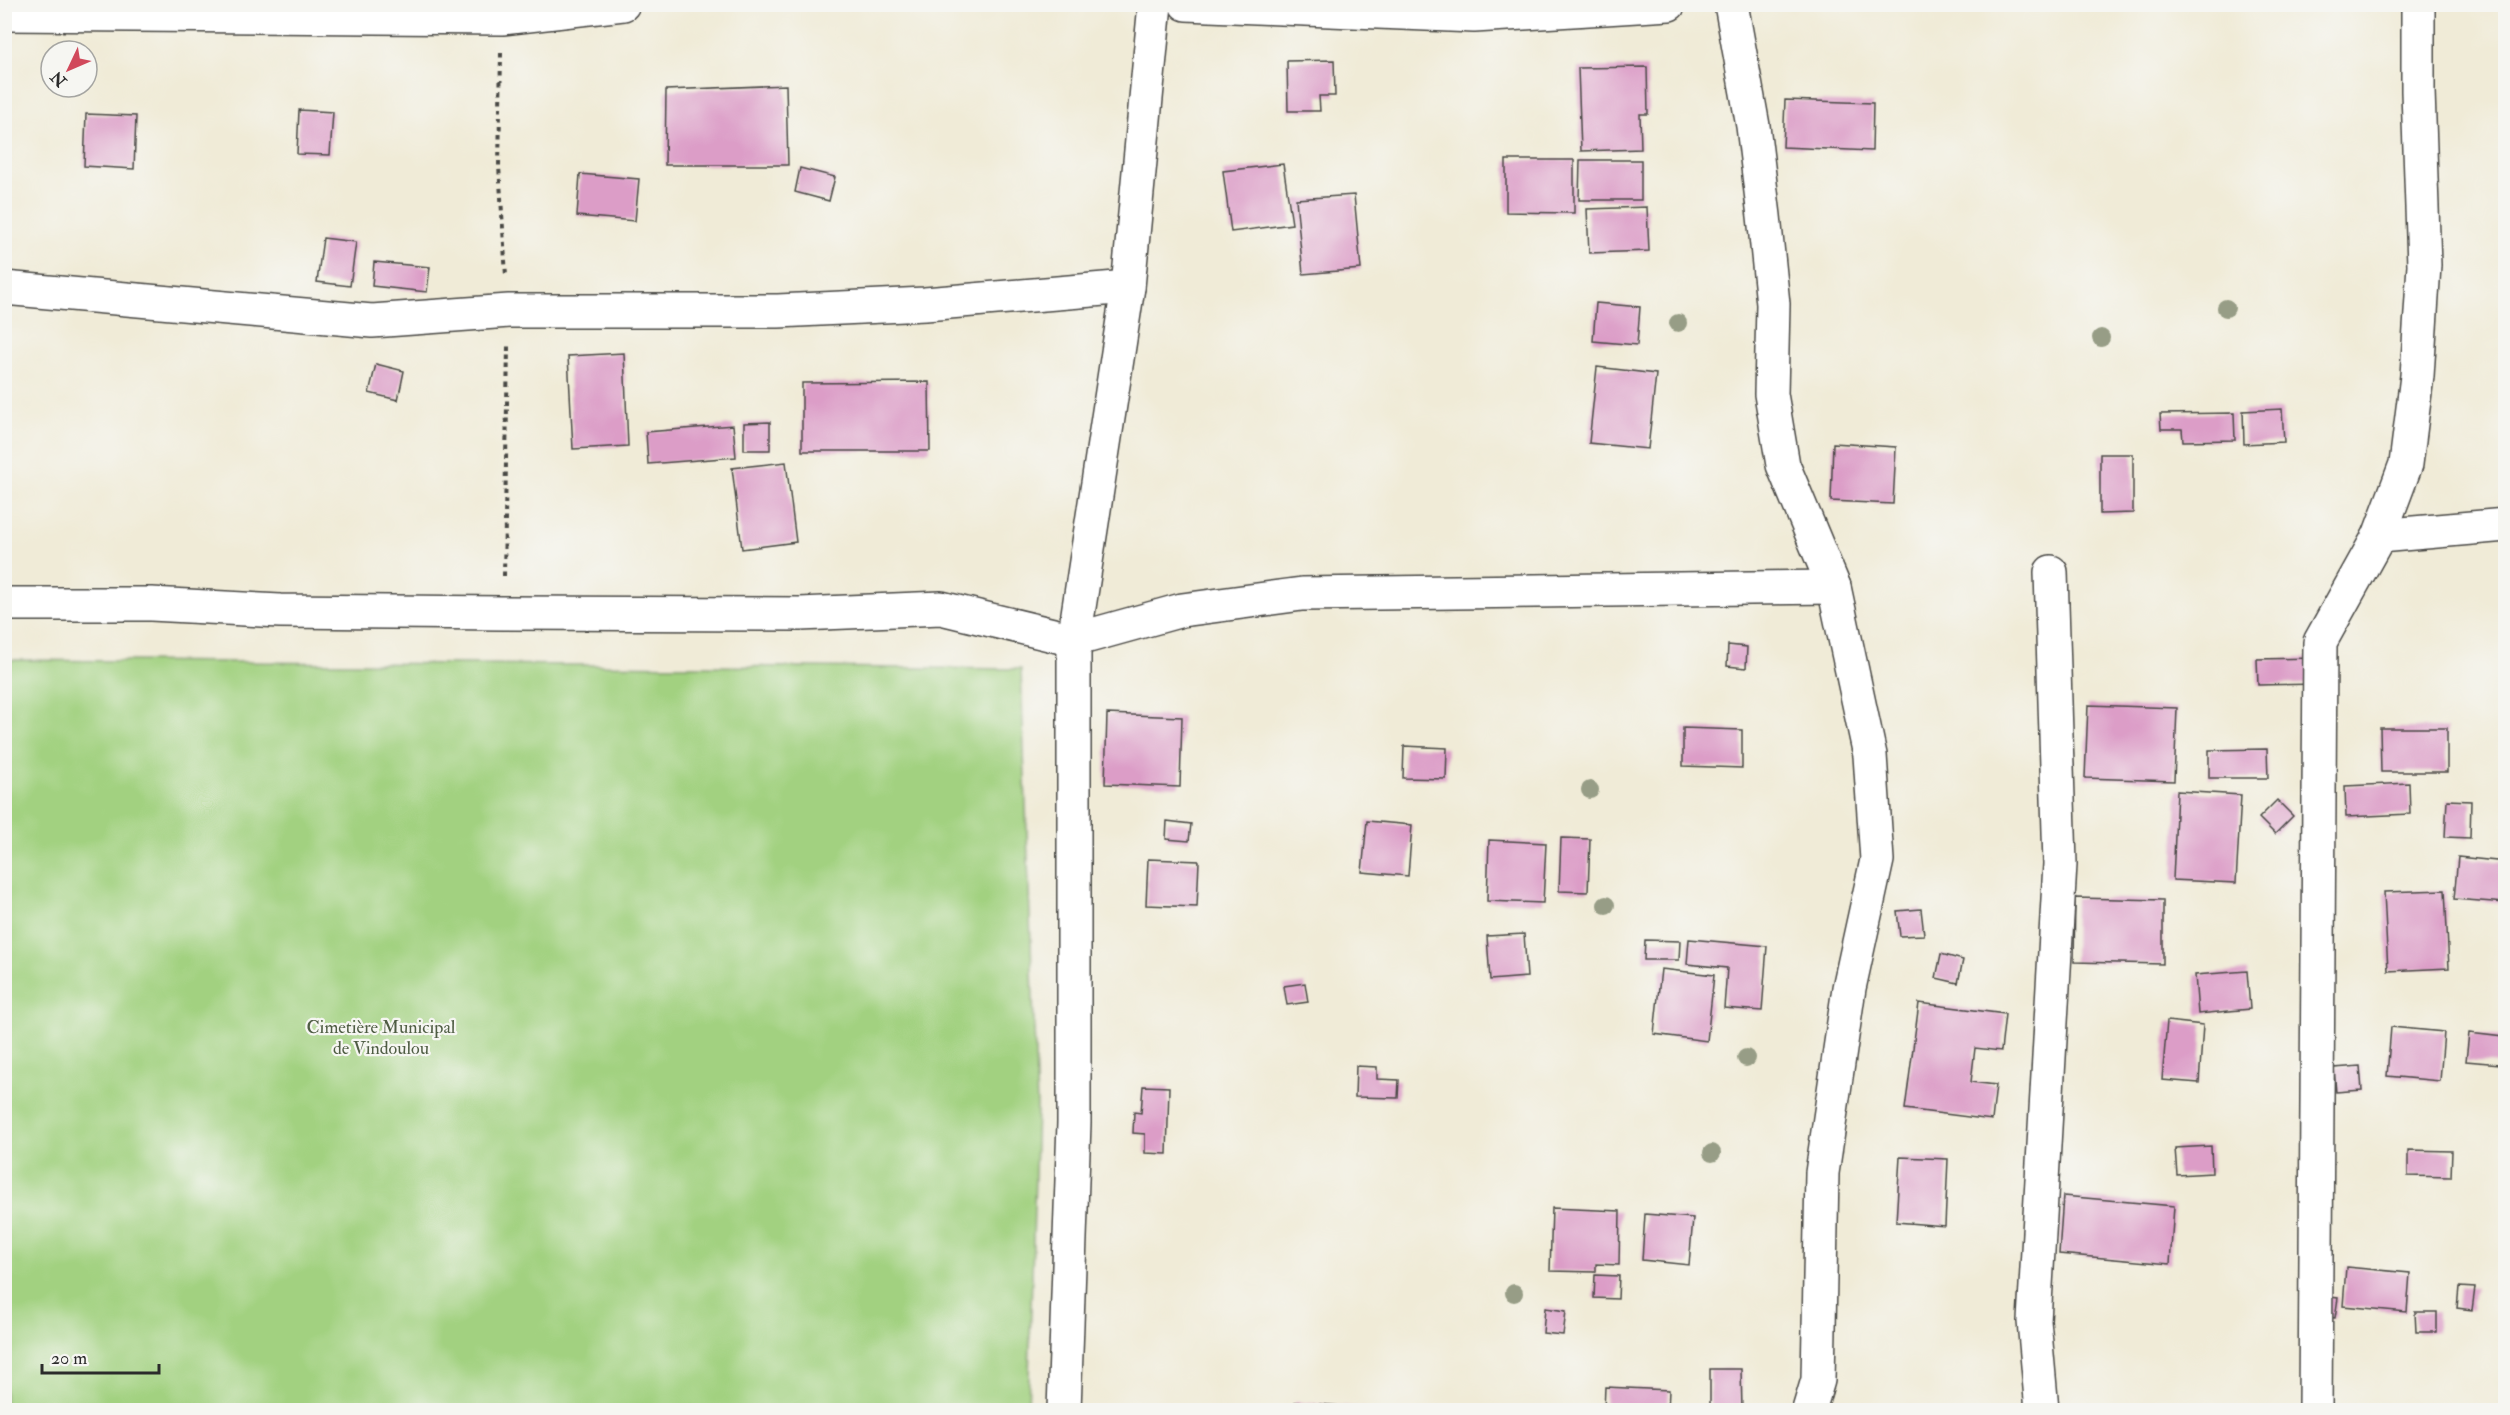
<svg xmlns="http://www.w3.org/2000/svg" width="2510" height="1415" font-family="'IM FELL Double Pica',serif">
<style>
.green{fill:#a2d180;stroke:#667e56;stroke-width:1.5}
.building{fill:#dc9dc7}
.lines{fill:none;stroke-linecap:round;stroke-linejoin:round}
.minor-casing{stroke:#494845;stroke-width:36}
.path{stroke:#494845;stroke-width:4;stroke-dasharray:4.5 4.5;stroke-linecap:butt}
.minor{stroke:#fff;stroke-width:33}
.tree{fill:#979d86}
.labels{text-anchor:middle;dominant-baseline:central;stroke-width:4.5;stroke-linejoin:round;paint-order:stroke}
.park-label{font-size:18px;fill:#4f5d44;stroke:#f6f6f2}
</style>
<rect width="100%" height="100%" fill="#f6f6f2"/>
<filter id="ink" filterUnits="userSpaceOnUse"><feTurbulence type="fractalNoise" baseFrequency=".0167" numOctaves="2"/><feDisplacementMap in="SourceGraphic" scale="12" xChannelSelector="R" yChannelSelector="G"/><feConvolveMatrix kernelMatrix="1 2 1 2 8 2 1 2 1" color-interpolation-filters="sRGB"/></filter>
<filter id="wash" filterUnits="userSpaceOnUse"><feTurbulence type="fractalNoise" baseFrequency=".008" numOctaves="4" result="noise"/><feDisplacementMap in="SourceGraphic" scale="24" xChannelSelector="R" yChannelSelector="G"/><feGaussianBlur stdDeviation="1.35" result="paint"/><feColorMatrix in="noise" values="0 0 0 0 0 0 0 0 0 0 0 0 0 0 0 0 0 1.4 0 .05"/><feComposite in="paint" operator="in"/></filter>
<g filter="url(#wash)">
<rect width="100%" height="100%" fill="#f0ebd7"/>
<!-- green -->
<path class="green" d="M5 660 1021 669 1037 1107 1028 1410H5Z"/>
<g id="blocks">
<!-- building -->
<g class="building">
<path d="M1334 60 1335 96H1319L1320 111H1288L1287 61Z"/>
<path d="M1647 67 1648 114H1640L1641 149 1581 151 1578 68Z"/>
<path d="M786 85 788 165H665L666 90Z"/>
<path d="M1785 100 1873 103 1872 151 1783 147Z"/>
<path d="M299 110 333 112 330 155 297 154Z"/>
<path d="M86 114 136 116 134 169 84 166Z"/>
<path d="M1506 160H1574V213L1506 212Z"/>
<path d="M1580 160H1641V200H1579Z"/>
<path d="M1283 164 1292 224 1231 232 1223 171Z"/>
<path d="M800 168 835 177 829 201 795 192Z"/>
<path d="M580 174 639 179 635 221 577 216Z"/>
<path d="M1354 195 1361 269 1303 274 1296 199Z"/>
<path d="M1647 207 1649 251 1589 253 1587 209Z"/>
<path d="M323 238 356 242 350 286 317 282Z"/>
<path d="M374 262 430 267 427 292 372 286Z"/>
<path d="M1596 303 1640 307 1637 345 1593 341Z"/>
<path d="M624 353 628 446 573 449 568 356Z"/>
<path d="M376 364 404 371 398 400 369 393Z"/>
<path d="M1597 367 1656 374 1648 449 1589 443Z"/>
<path d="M929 382 930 451H802V383Z"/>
<path d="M2282 409 2284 442 2244 444 2243 411Z"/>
<path d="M2234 413 2235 440 2183 441 2182 429H2161L2160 414Z"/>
<path d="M770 422V450H744V423Z"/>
<path d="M733 425 736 457 648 464 646 432Z"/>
<path d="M1833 443 1896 447 1893 504 1831 501Z"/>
<path d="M2100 454H2133V513L2100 514Z"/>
<path d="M786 462 796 542 742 549 732 468Z"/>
<path d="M1728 645 1747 647 1746 668 1727 666Z"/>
<path d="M2316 658 2317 684 2258 685 2257 659Z"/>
<path d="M2088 705 2177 708 2174 781 2085 778Z"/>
<path d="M1107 714 1182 717 1180 787 1105 784Z"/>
<path d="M1683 728 1742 730V768L1683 766Z"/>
<path d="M2380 728H2447V772H2381Z"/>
<path d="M1404 746 1447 748 1446 779 1403 778Z"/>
<path d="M2267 749 2268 778H2209V750Z"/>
<path d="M2409 783 2410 814 2346 817 2345 786Z"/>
<path d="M2177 791 2241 795 2236 883 2173 880Z"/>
<path d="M2277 800 2293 816 2275 834 2259 818Z"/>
<path d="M2447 800 2471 801 2470 838 2445 837Z"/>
<path d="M1167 821 1191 824 1189 841 1166 839Z"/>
<path d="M1367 821 1412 825 1408 876 1362 872Z"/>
<path d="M1561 838 1590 839 1588 892 1559 891Z"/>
<path d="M1489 840 1546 843 1543 903 1487 901Z"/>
<path d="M2458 857 2506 862V903L2454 899Z"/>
<path d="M1148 859 1199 861 1197 907 1146 905Z"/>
<path d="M2445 890 2449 968 2388 971 2384 892Z"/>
<path d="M2075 898 2163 900V964L2074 962Z"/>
<path d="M1921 909 1924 935 1900 936 1897 911Z"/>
<path d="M1524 934 1527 977 1490 980 1487 936Z"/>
<path d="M1689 939 1767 946 1762 1011 1724 1008 1727 968 1687 964Z"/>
<path d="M1645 940 1680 941 1679 960H1644Z"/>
<path d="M1941 954 1963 960 1958 983 1936 978Z"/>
<path d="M1661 969 1714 975 1707 1041 1654 1034Z"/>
<path d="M2247 971 2250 1009 2198 1014 2195 975Z"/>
<path d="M1305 983 1308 1002 1287 1005 1284 986Z"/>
<path d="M1919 1003 2005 1014 2001 1051 1975 1048 1971 1082 1996 1085 1992 1120 1905 1109Z"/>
<path d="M2167 1021 2203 1025 2199 1083 2162 1080Z"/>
<path d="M2391 1027 2444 1032 2440 1081 2387 1076Z"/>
<path d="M2469 1033 2503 1037 2500 1064 2466 1061Z"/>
<path d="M1356 1066 1377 1067V1079L1399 1080 1398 1098 1355 1097Z"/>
<path d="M2360 1066 2362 1090 2336 1092 2334 1068Z"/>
<path d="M1143 1086 1169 1087 1167 1154 1145 1153V1134L1133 1133 1134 1112 1141 1113Z"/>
<path d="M2211 1146 2212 1173 2177 1175 2175 1148Z"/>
<path d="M2408 1150 2452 1151 2451 1177 2408 1176Z"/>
<path d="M1900 1157 1948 1159 1945 1226 1896 1222Z"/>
<path d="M2063 1196 2174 1206 2170 1264 2059 1254Z"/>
<path d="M1552 1208 1620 1211 1619 1265 1596 1264V1272L1550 1271Z"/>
<path d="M1645 1214 1693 1218 1689 1265 1642 1260Z"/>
<path d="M2346 1267 2410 1273 2407 1312 2343 1306Z"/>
<path d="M1595 1275 1619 1276 1618 1299 1594 1298Z"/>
<path d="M2459 1287 2475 1288 2472 1310 2457 1308Z"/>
<path d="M2322 1296 2338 1298 2335 1318 2319 1316Z"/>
<path d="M1545 1308 1566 1311 1563 1335 1543 1333Z"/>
<path d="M2415 1312H2437V1332H2416Z"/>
<path d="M1710 1369H1741L1742 1410H1710Z"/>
<path d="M1605 1387 1669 1390 1668 1410H1604Z"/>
<path d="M1295 1402 1364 1408V1410H1295Z"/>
<path d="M1096 1407 1127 1409V1410H1096Z"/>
</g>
</g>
</g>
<g filter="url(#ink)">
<use href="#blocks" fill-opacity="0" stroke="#494845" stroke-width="1.5"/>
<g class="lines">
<defs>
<g id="minor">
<path d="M1186 4 1474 16 1669 4"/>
<path d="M1731 4 1753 126 1764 216 1773 304 1771 394 1783 465 1834 587 1870 755 1877 860 1849 988 1822 1173 1818 1380 1809 1410"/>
<path d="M4 14 502 18 623 4"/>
<path d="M4 288 372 321 509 311H778L925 304 1128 287"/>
<path d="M2379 536 2506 525"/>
<path d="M4 604H151L280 611 503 613 800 614 941 608 1074 640 1182 610 1302 594 1834 587"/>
<path d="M1064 1410 1074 1123V640L1128 287 1155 4"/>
<path d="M2042 1410 2034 1321 2060 864 2051 572"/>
<path d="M2315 1410 2320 642 2379 536 2406 464 2417 376 2424 265 2418 91V4"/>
</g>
</defs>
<!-- minor casing -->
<use href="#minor" class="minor-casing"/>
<!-- path -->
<g class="path">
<path d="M501 53 499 166 506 276"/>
<path d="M504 576 508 346"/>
</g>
<!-- minor -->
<use href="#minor" class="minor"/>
</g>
<!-- trees -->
<g class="tree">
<circle cx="2226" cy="308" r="9"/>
<circle cx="1678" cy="323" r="9"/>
<circle cx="2101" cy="338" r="9"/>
<circle cx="1590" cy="790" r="9"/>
<circle cx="1606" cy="905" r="9"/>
<circle cx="1746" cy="1058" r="9"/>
<circle cx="1712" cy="1153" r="9"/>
<circle cx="1514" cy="1293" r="9"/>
</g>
</g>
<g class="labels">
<!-- park labels -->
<g class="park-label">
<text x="381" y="1027">Cimetière Municipal<tspan x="381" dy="21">de Vindoulou</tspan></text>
</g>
</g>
<!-- margin -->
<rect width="2510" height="1415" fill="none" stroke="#f6f6f2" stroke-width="24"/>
<!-- north arrow -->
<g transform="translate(69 69) rotate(226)"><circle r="28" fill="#f6f6f2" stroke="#a5a5a2" stroke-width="1.5"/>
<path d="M0-4.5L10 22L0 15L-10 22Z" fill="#d1495b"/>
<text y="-9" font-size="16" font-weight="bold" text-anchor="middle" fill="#2b2b2b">N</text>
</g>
<!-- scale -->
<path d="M42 1364v9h117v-9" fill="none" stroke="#2b2b2b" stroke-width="3"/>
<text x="51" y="1364" font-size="18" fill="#2b2b2b" stroke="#f6f6f2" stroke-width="4.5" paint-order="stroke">20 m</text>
</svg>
